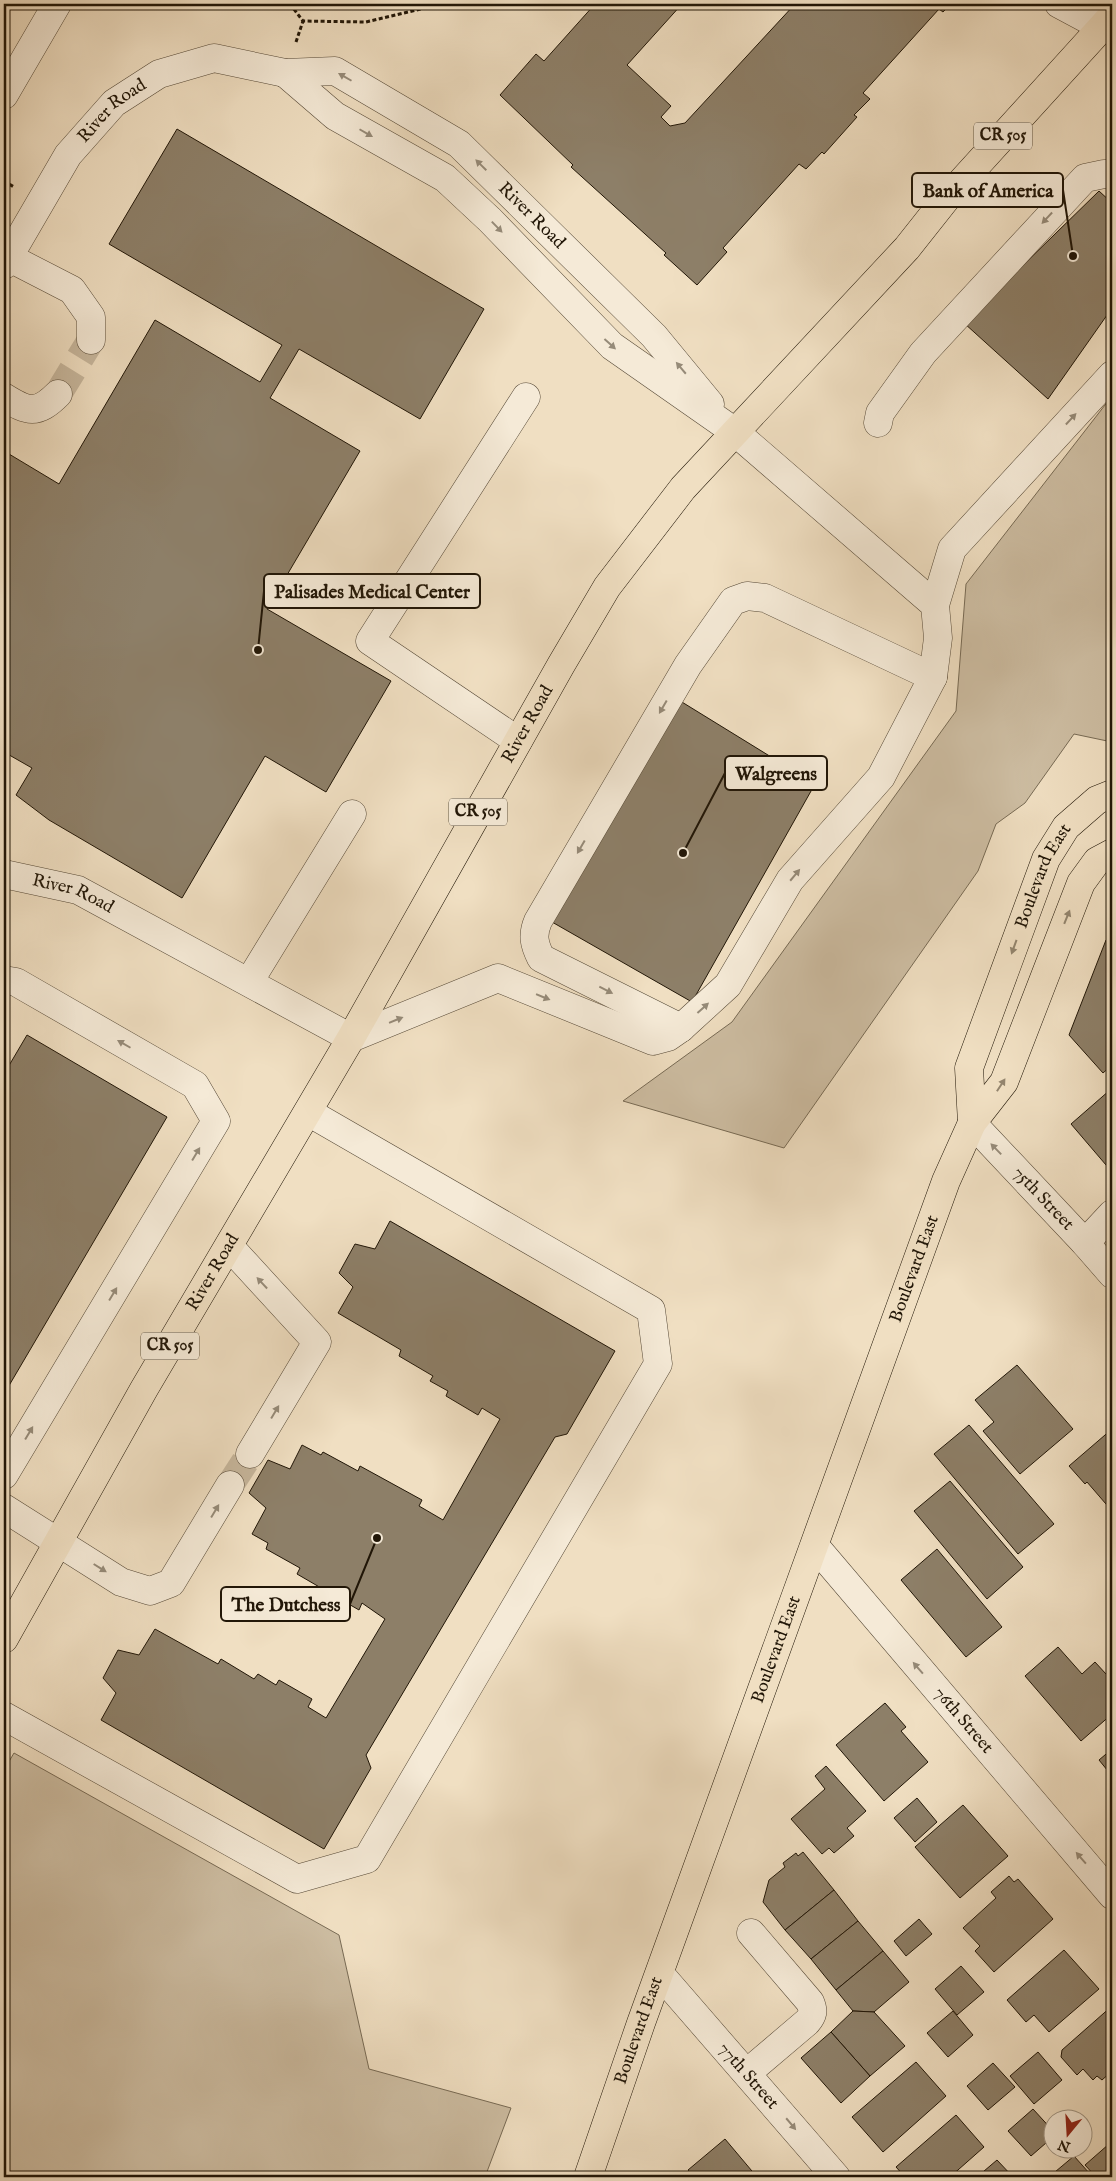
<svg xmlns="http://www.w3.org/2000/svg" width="1116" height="2181" font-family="'IM FELL English',serif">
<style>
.green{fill:#cdbda2;stroke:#776a54}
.building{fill:#8d7f68;stroke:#211607}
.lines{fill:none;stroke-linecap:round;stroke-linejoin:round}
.minor-tunnel{stroke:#c7b79d;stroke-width:28;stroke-dasharray:28 14;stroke-linecap:butt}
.minor-casing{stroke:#554836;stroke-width:29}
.major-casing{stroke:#211607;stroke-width:29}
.path{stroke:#211607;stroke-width:3;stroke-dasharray:4 2.5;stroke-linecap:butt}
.minor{stroke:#f5ead7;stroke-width:28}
.major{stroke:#f0dfc2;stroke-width:28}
.oneway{fill:#968b79}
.oneway2{fill:#93856e}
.labels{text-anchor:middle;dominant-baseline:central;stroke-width:5;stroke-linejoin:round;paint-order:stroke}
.shield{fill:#f5ead7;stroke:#615645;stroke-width:1}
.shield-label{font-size:16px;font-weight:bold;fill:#211607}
.street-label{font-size:18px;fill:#211607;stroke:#f5ead7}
.leader{fill:none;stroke:#211607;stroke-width:2}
.callout-dot{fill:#211607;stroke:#f5ead7;stroke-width:2}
.callout{fill:#f5ead7;stroke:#211607;stroke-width:2}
.callout-label{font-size:19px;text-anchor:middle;font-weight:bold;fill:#211607}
</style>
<rect width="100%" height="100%" fill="#f0dfc2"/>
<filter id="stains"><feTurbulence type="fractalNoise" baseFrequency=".004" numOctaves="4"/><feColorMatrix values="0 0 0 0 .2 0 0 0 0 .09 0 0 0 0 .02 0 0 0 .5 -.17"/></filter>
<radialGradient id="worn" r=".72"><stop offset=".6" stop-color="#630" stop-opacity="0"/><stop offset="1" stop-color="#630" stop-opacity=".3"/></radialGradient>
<!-- green -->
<g class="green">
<path d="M1112 396V742L1074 734 1025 803 996 824 978 871 784 1148 623 1101 732 1022 956 711 966 584Z"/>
<path d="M14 1753 339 1935 369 2069 511 2108 485 2177H4V1770Z"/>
</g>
<!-- building -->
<g class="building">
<path d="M595 4H682L627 65 671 106 661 117 670 126 685 123 795 4H951L943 12 939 9 863 93 870 99 854 115 857 117 824 154 822 152 806 169 799 164 723 248 727 252 697 285 664 255 666 253 571 167 573 165 500 95 536 54 544 61Z"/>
<path d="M177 129 484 309 420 419 299 349 270 398 360 451 267 609 391 681 326 792 265 756 182 898 49 820 16 795 32 768 4 752V451L59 484 155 320 260 382 282 345 109 244Z"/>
<path d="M1099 191 1112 203V308L1048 399 964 323Z"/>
<path d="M677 699 815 784 692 1002 552 922Z"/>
<path d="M1112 939V1065L1103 1073 1069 1035 1106 940Z"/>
<path d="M27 1035 167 1117 7 1389 4 1387V1074Z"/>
<path d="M1110 1090 1112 1092V1172L1071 1124Z"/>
<path d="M390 1221 615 1351 567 1434 555 1437 366 1755 371 1768 324 1849 101 1720 116 1693 103 1678 118 1650 139 1655 155 1629 218 1664 221 1659 254 1679 258 1674 276 1685 279 1680 312 1699 308 1707 326 1718 385 1619 362 1603 359 1610 297 1574 300 1568 266 1549 268 1543 252 1534 266 1508 249 1493 268 1460 290 1469 302 1445 321 1455 323 1452 358 1471 360 1466 422 1500 419 1506 443 1520 500 1419 482 1408 478 1415 446 1396 448 1391 430 1381 433 1376 399 1356 401 1350 338 1313 353 1287 339 1273 355 1244 375 1249Z"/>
<path d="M1017 1365 1073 1429 1020 1474 983 1431 994 1422 975 1400Z"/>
<path d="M969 1425 1054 1524 1018 1554 934 1454Z"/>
<path d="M1112 1429V1511L1087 1482 1085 1484 1069 1466Z"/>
<path d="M950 1481 1023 1567 987 1599 914 1511Z"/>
<path d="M937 1549 1002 1627 966 1657 901 1580Z"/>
<path d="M1058 1647 1082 1674 1095 1662 1106 1674 1110 1670 1112 1673V1714L1081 1741 1025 1676Z"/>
<path d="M885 1703 906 1727 901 1731 928 1762 884 1801 836 1745Z"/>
<path d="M1112 1749V1776L1099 1760Z"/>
<path d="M826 1766 866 1811 847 1828 854 1836 834 1853 829 1848 822 1854 791 1819 825 1789 815 1776Z"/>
<path d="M917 1798 937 1822 915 1842 894 1818Z"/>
<path d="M963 1805 1008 1856 960 1898 915 1847Z"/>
<path d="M803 1852 834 1890 785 1930 763 1902 769 1880 785 1867 783 1863 796 1853 798 1856Z"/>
<path d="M1009 1876 1014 1882 1018 1879 1053 1919 994 1972 975 1951 980 1946 963 1928 996 1898 991 1892Z"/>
<path d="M834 1890 858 1921 811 1959 785 1930Z"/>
<path d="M919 1919 932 1934 906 1956 894 1941Z"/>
<path d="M858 1921 883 1951 836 1990 811 1959Z"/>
<path d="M1064 1950 1099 1989 1049 2032 1034 2015 1026 2022 1007 2000Z"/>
<path d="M883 1951 909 1982 874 2012 853 2011 836 1990Z"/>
<path d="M961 1966 984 1992 957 2015 935 1989Z"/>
<path d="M1112 2006V2071L1102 2080 1097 2076 1093 2080 1083 2069 1077 2075 1061 2057 1062 2050Z"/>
<path d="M853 2011 874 2012 905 2046 870 2076 831 2032Z"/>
<path d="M953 2011 973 2035 948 2057 927 2033Z"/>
<path d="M831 2032 870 2076 841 2103 801 2058Z"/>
<path d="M1038 2052 1062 2080 1034 2104 1010 2076Z"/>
<path d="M916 2062 946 2096 883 2152 852 2117Z"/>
<path d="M993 2063 1015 2087 988 2110 967 2086Z"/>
<path d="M1033 2109 1054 2132V2136L1031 2156 1008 2131Z"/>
<path d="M956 2115 984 2147 950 2177H905L896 2167Z"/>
<path d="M725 2139 757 2177H694L688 2170Z"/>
<path d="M1109 2144 1112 2148V2177H1096L1085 2165Z"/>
<path d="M1074 2156 1090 2174 1086 2177H1049Z"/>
<path d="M997 2160 1013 2177H977Z"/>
</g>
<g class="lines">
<!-- minor-tunnel -->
<g class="minor-tunnel">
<path d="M58 394 91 340"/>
<path d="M230 1485 250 1454"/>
</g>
<defs>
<g id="minor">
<path d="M1059 4 1102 27"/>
<path d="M4 95 57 4"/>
<path d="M8 257 72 290 91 317V340"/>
<path id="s1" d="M4 265 68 155 114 103 159 74 214 58 285 73 335 71 459 144 654 336 710 404"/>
<path d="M4 397C28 412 37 415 58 394"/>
<path d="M878 423 880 413 923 353 1085 178 1104 174H1112"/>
<path d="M935 605 952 549 1112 375"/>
<path d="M518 741 370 641 526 397"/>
<path id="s2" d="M4 874 78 890 351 1038 498 978 653 1041 668 1037 681 1028 728 985 790 880 881 777 933 677 938 638 935 605 735 432 612 346 490 220 445 178 335 116 285 73"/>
<path d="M4 980 16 982 195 1085 216 1121 4 1475"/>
<path d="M249 982 352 814"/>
<path d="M681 1028 541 958C534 944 532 935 538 921L688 665 733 601 747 596 765 598 933 677"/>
<path id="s3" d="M972 1123 1085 1243 1112 1274"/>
<path d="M1085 1243 1112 1214"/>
<path d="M229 1246 317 1342 250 1454"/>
<path d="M4 1508 121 1582 150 1591 171 1583 230 1485"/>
<path id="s4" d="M815 1546 1112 1895"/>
<path d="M4 1716 297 1879 367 1859 658 1364 651 1310 308 1112"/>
<path id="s5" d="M660 1974 836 2177"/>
<path d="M747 2073 807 2022C813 2015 814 2011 810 2002L751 1933"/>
</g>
<g id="major">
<path id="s6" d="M972 1123 969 1068 1046 859 1066 827 1097 800 1112 794"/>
<path id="s7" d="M4 1639 144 1389 351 1038 561 665 607 587 683 488 907 248 945 200 1112 16"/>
<path id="s8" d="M588 2177 641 2023 946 1181 972 1123 1004 1082 1081 883 1097 861 1112 853"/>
</g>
</defs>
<!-- minor casing -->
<use href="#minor" class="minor-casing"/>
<!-- major casing -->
<use href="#major" class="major-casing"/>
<!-- path -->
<g class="path">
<path d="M290 4 303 21 366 22 442 4"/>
<path d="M296 42 303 21"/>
<path d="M4 181 14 187"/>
</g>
<!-- minor -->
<use href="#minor" class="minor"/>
<!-- major -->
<use href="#major" class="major"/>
</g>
<!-- one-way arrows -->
<defs><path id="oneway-solid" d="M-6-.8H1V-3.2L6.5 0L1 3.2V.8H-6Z" transform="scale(1.25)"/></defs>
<g class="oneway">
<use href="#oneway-solid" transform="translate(345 77) rotate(-150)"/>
<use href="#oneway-solid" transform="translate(366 133) rotate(30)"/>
<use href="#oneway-solid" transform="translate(481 165) rotate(-135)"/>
<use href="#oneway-solid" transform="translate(1047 218) rotate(133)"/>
<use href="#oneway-solid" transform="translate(497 227) rotate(46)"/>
<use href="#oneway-solid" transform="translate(610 344) rotate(42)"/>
<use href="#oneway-solid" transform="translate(681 368) rotate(-130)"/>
<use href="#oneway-solid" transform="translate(1071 419) rotate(-47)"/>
<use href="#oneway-solid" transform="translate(663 707) rotate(120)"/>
<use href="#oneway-solid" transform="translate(581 847) rotate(120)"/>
<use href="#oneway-solid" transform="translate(795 875) rotate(-50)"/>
<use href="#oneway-solid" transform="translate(606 990) rotate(27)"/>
<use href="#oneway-solid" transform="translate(543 997) rotate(22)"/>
<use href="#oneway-solid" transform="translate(703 1008) rotate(-42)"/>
<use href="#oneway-solid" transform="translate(396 1020) rotate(-22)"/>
<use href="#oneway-solid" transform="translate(124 1044) rotate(-150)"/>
<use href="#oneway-solid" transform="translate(996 1149) rotate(-134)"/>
<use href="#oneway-solid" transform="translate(196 1154) rotate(-59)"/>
<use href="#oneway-solid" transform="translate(262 1283) rotate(-133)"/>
<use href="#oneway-solid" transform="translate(113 1294) rotate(-59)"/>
<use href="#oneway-solid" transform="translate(275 1412) rotate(-59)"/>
<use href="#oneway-solid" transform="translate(29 1433) rotate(-59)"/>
<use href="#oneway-solid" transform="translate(215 1511) rotate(-59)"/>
<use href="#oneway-solid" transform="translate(100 1568) rotate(32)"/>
<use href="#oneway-solid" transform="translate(918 1668) rotate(-131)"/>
<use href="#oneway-solid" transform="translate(1081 1858) rotate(-131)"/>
<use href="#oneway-solid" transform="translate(791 2124) rotate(50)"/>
</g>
<g class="oneway2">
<use href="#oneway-solid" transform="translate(1067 917) rotate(-68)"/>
<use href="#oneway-solid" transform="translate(1014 947) rotate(110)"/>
<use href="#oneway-solid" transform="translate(1001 1085) rotate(-57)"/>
</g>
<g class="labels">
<!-- shield labels -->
<g class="shield">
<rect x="974" y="122.5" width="58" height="27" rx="4"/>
<rect x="449" y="798.5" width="58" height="27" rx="4"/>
<rect x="141" y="1332.5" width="58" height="27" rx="4"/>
</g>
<g class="shield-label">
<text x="1003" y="136">CR 505</text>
<text x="478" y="812">CR 505</text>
<text x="170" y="1346">CR 505</text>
</g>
<!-- street labels -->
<g class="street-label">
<text stroke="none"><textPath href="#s1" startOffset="190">River Road</textPath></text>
<text stroke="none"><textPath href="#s1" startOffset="676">River Road</textPath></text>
<text stroke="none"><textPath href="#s7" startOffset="1054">River Road</textPath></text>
<text stroke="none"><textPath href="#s6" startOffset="261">Boulevard East</textPath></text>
<text stroke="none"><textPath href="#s2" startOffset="72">River Road</textPath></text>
<text stroke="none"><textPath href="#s3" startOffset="104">75th Street</textPath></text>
<text stroke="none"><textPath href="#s8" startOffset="965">Boulevard East</textPath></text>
<text stroke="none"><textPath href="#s7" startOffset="422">River Road</textPath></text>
<text stroke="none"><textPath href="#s8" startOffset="560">Boulevard East</textPath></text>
<text stroke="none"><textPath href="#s4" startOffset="229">76th Street</textPath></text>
<text stroke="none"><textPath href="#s8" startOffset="155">Boulevard East</textPath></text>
<text stroke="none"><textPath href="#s5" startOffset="135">77th Street</textPath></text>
</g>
</g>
<!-- callouts -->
<path class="leader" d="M1073 256L1063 190M258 650L264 591M683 853L725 773M377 1538L350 1604"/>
<g class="callout-dot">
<circle cx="1073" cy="256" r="5"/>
<circle cx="258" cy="650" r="5"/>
<circle cx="683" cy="853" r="5"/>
<circle cx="377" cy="1538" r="5"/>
</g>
<g class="callout">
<rect x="912" y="173" width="151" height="34" rx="5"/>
<rect x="264" y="574" width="216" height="34" rx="5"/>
<rect x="725" y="756" width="102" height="34" rx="5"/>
<rect x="221" y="1587" width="129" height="34" rx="5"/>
</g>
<g class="callout-label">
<text x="988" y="197">Bank of America</text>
<text x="372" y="598">Palisades Medical Center</text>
<text x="776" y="780">Walgreens</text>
<text x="286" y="1611">The Dutchess</text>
</g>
<!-- margin -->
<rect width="1116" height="2181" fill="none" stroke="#f0dfc2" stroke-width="20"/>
<rect x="5" y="5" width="1106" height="2171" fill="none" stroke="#211607" stroke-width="2.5"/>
<rect x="10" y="10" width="1096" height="2161" fill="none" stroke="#211607"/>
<!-- north arrow -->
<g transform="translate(1068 2134) rotate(198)"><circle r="24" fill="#f5ead7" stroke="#a09584"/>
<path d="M0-4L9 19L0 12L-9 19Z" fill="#8f2418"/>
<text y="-8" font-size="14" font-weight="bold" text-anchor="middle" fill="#211607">N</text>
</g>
<rect width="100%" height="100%" filter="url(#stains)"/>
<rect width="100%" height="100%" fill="url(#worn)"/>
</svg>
